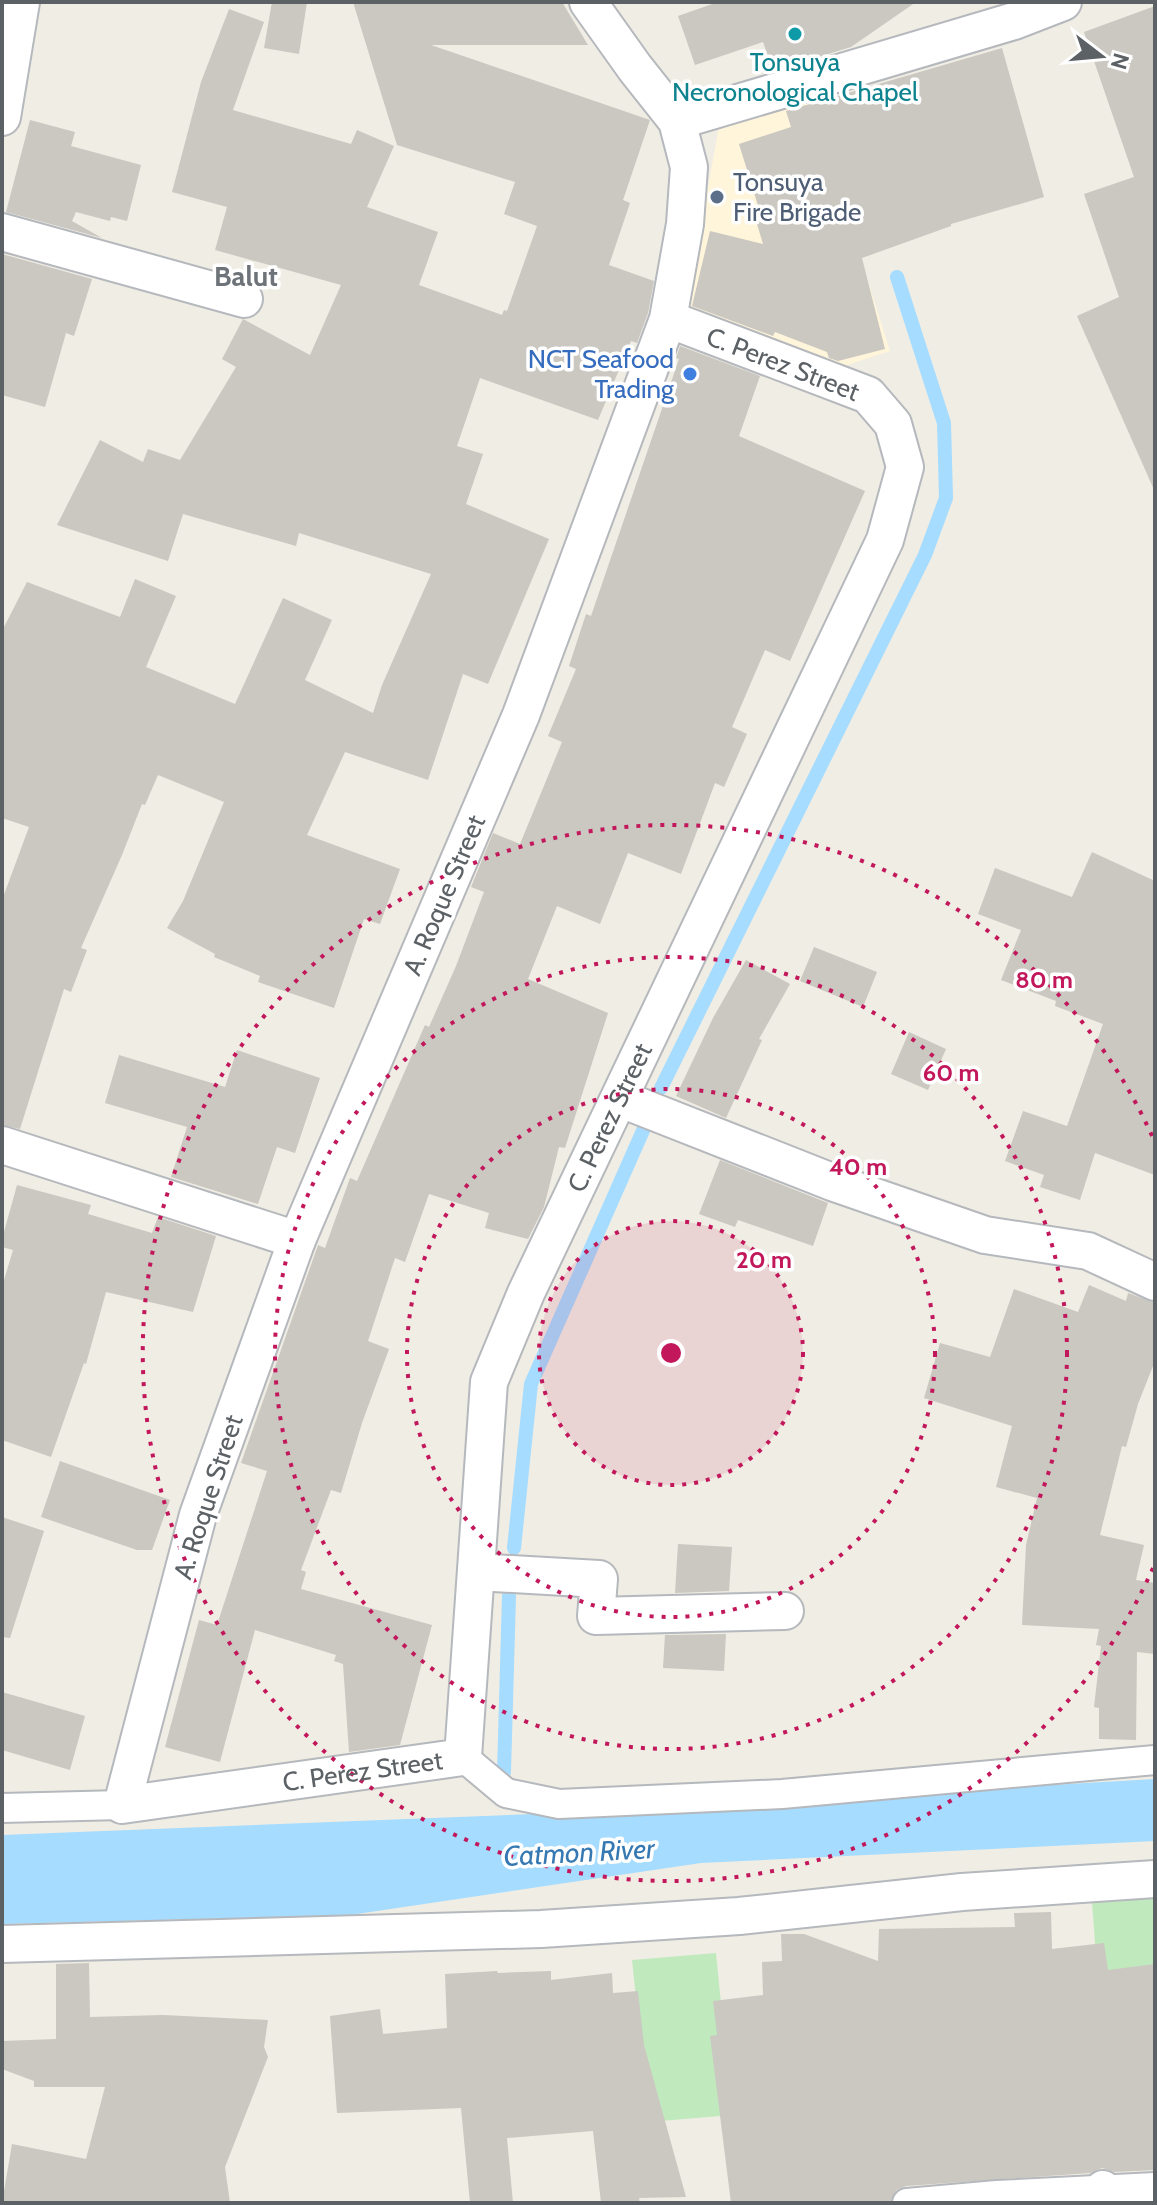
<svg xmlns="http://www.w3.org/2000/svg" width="1157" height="2205" font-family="Cabin,sans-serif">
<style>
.commercial{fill:#fff5da}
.green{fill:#c0eabe}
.water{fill:#a5dcff}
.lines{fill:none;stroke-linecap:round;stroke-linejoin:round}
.stream{stroke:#a5dcff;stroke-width:14}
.building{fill:#cbc7c1}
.pedestrian-casing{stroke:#b5b8bc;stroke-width:32}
.minor-casing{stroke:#b5b8bc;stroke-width:40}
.pedestrian{stroke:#fff;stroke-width:28}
.minor{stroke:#fff;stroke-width:36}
.ring{fill:none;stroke:#c2185b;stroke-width:4;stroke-dasharray:4 8}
.culture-dot{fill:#0f9aa8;stroke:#fff;stroke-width:3}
.service-dot{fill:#5c6f8a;stroke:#fff;stroke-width:3}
.shop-dot{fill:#3f7fe0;stroke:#fff;stroke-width:3}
.labels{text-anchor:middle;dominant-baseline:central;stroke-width:7;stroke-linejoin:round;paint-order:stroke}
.culture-label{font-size:26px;fill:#0d838f;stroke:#fff}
.service-label{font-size:26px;fill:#4e5e75;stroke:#fff;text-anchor:start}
.shop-label{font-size:26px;fill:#366cbe;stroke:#fff;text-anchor:end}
.street-label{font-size:26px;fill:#5c6166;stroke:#fff}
.neighbourhood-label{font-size:28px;font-weight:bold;fill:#6d7378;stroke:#fff}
.water-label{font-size:28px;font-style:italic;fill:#3578b2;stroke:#fff}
.centre{fill:#c2185b;stroke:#fff;stroke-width:4}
.ring-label{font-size:24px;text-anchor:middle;font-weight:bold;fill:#c2185b;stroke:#fff;stroke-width:7;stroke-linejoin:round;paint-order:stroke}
</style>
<rect width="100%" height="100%" fill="#f0ede4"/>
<!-- commercial -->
<path class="commercial" d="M809 96 890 351 832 370 686 309 720 121Z"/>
<!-- green -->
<g class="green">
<path d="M1155 1896V2033L1102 2037 1092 1902Z"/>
<path d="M716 1953 732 2115 649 2122 632 1960Z"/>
</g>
<!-- water -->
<path class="water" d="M1155 1779V1841L701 1863 350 1915 2 1924V1835L586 1812Z"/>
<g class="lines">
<!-- stream -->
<g class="stream">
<path d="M661 1088 925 555 946 498 944 423 897 277"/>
<path d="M514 1548 531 1384 645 1126"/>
<path d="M504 1772 509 1596"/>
</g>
</g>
<!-- building -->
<g class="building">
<path d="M272 2H307L299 54 264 48Z"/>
<path d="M353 2H562L588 45H431L650 120 623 200 630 203 609 265 654 281 648 313 637 343 631 341 598 420 480 378 457 446 483 454 466 504 549 539 488 684 463 674 428 780 345 752 307 835 400 869 380 924 364 919 334 1008 258 982 260 976 214 957 215 954 167 928 183 901 224 802 158 775 145 805 142 804 122 855 81 948 87 950 71 992 64 989 20 1129 2 1125V900L29 827 2 818V631L27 582 120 617 135 579 176 596 146 667 235 704 283 598 332 620 305 680 373 713 382 685 431 574 299 533 296 546 183 514 168 561 57 525 100 440 143 462 148 449 180 460 236 367 222 359 243 319 310 355 341 285 215 250 227 207 172 192 201 82 229 9 264 22 233 110 351 144 357 130 394 146 367 207 438 232 419 285 502 315 504 310 507 311 537 226 504 214 515 182 397 145Z"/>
<path d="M718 2H916L851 47 773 71 763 42 695 65 678 16Z"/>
<path d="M1155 6V492L1077 316 1119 297 1084 194 1134 177 1084 32Z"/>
<path d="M1002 48 1044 197 951 224V226L862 258 885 349 838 361 829 358 827 352 775 332 773 336 692 306 710 231 763 244 754 214 760 212 739 144 791 127 786 111Z"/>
<path d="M30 120 75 132 71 146 141 165 127 221 111 217 110 221 76 212 72 221 102 238 6 212Z"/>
<path d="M2 254 92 279 74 336 66 333 45 407 2 395Z"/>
<path d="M680 346 760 376 739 436 865 491 790 661 765 650 732 727 747 734 724 787 715 783 681 874 628 853 600 924 557 906 528 979 608 1013 565 1148 559 1147 544 1207 528 1239 485 1228 489 1213 429 1194 405 1262 395 1258 368 1341 389 1349 362 1423 341 1493 331 1490 301 1570 306 1572 301 1589 432 1625 400 1745 349 1752 343 1664 334 1661 336 1655 255 1630 220 1762 165 1747 199 1620 217 1625 267 1471 241 1463 317 1248 318 1245 325 1248 350 1178 357 1181 425 1025 429 1027 456 966 484 892 471 887 493 833 520 844 562 742 548 736 576 669 569 666 586 614 591 616 679 359 676 358Z"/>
<path d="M1092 852 1155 881V1175L1095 1153 1080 1200 1040 1187 1044 1175 1005 1161 1023 1111 1067 1126 1103 1024 1055 1006 1056 1001 1001 980 1021 930 978 914 995 868 1072 897Z"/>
<path d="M814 947 877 972 863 1007 800 981Z"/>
<path d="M746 960 790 984 759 1039 762 1040 726 1118 676 1096 713 1018Z"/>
<path d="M909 1032 946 1049 928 1090 891 1074Z"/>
<path d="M237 1050 320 1078 295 1153 277 1147 258 1204 171 1177 187 1127 105 1103 119 1055 225 1087Z"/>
<path d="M720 1160 828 1203 813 1246 738 1220 735 1227 699 1214Z"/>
<path d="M17 1185 91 1205 88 1214 152 1233 158 1217 216 1236 193 1312 106 1292 86 1364 84 1363 51 1457 2 1440V1287L13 1250 2 1247V1239Z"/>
<path d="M1089 1285 1126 1301 1128 1293 1155 1303V1361L1138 1404 1126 1447 1122 1446 1100 1535 1144 1545 1136 1580 1155 1583V1654L1137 1652 1136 1740 1099 1739V1708L1094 1707 1101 1646 1096 1645 1099 1629 1022 1625 1026 1545 1037 1498 996 1487 1012 1426 924 1398 940 1343 990 1357 1014 1289 1078 1312Z"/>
<path d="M60 1461 170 1500 152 1550H137L41 1517Z"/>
<path d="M2 1517 44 1531 10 1638 2 1637Z"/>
<path d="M678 1544 732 1547 729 1591 675 1593Z"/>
<path d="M726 1634 724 1671 663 1668 665 1635Z"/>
<path d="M2 1692 85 1716 70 1770 2 1750Z"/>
<path d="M1051 1912 1052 1949 1104 1943 1108 1970 1155 1964V2170L1115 2172 1102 2168 1090 2173 906 2186 897 2190 890 2202 731 2203 710 2036 717 2035 713 2001 763 1995 762 1962 782 1961 781 1934H804L878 1961 879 1929 1015 1927 1014 1913Z"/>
<path d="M89 1963 90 2017 163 2015 268 2020 264 2047 268 2057 225 2167 230 2203H2L12 2144 86 2159 105 2087H34V2081L2 2069V2041L56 2039V1964Z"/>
<path d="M497 1971 498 1973 551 1971V1980L612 1973 613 1993 638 1991 644 2045 686 2197 639 2198 640 2203H601L593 2131 507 2138 513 2203H470L461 2108 337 2113 330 2016 380 2009 383 2034 447 2028 445 1974Z"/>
</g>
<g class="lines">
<defs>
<g id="pedestrian">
<path d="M463 1757 506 1793 559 1804 782 1794 1155 1760"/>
<path d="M2 1808 122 1805"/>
<path d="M907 2203 997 2195 1155 2187"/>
</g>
<g id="minor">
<path id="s1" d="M588 2 635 68 677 121 689 167 685 224 668 319 521 715 297 1240 198 1515 122 1805 463 1757 489 1382 526 1293 885 540 905 467 893 424 868 395 668 319"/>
<path d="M2 117 21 2"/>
<path d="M677 121 1014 21 1063 2"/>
<path d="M2 232 244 299"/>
<path d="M621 1099 832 1182 985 1235 1088 1251 1155 1282"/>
<path d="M2 1145 297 1240"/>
<path d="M476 1572 599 1579 596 1616 785 1611"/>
<path d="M2 1944 541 1929 739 1916 962 1892 1155 1879"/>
<path d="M1103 2189 1104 2203"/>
</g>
</defs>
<!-- pedestrian casing -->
<use href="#pedestrian" class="pedestrian-casing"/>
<!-- minor casing -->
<use href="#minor" class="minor-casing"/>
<!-- pedestrian -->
<use href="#pedestrian" class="pedestrian"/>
<!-- minor -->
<use href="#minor" class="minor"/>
</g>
<!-- distance rings -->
<circle cx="671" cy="1353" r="132" fill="#c2185b" fill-opacity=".12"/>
<g class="ring">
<circle cx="671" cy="1353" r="132"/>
<circle cx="671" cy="1353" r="264"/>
<circle cx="671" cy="1353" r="396"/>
<path d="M1153 1568A528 528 0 1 1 1153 1138"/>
</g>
<!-- markers -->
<circle class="culture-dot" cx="795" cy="34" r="8"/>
<circle class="service-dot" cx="717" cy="197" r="8"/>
<circle class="shop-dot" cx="690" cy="374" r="8"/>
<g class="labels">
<!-- culture labels -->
<g class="culture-label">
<text x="795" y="62">Tonsuya<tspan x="795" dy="30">Necronological Chapel</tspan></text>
</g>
<!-- service labels -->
<g class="service-label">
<text x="733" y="182">Tonsuya<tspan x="733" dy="30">Fire Brigade</tspan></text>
</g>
<!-- shop labels -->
<g class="shop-label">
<text x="674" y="359">NCT Seafood<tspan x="674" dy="30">Trading</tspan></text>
</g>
<!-- street labels -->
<g class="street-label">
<text transform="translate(783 364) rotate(21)">C. Perez Street</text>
<text transform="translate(444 895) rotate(-67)">A. Roque Street</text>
<text stroke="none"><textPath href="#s1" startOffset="2946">C. Perez Street</textPath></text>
<text transform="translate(208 1497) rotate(-72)">A. Roque Street</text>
<text stroke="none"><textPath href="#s1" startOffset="2178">C. Perez Street</textPath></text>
</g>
<!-- neighbourhood labels -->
<g class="neighbourhood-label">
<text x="246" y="276">Balut</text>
</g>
<!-- water labels -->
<g class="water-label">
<text transform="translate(579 1852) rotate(-3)">Catmon River</text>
</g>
</g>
<circle cx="671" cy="1353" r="12" class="centre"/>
<g class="ring-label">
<text x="1044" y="988">80 m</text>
<text x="951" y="1081">60 m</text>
<text x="858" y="1175">40 m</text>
<text x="764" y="1268">20 m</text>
</g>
<!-- border -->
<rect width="1157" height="2205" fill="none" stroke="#5c6166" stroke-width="8"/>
<!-- north arrow -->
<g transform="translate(1101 56) rotate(106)" stroke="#ffffff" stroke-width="6" paint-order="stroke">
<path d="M0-6L14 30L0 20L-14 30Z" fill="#5c6166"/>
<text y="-12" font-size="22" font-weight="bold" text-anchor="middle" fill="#5c6166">N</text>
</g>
</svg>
